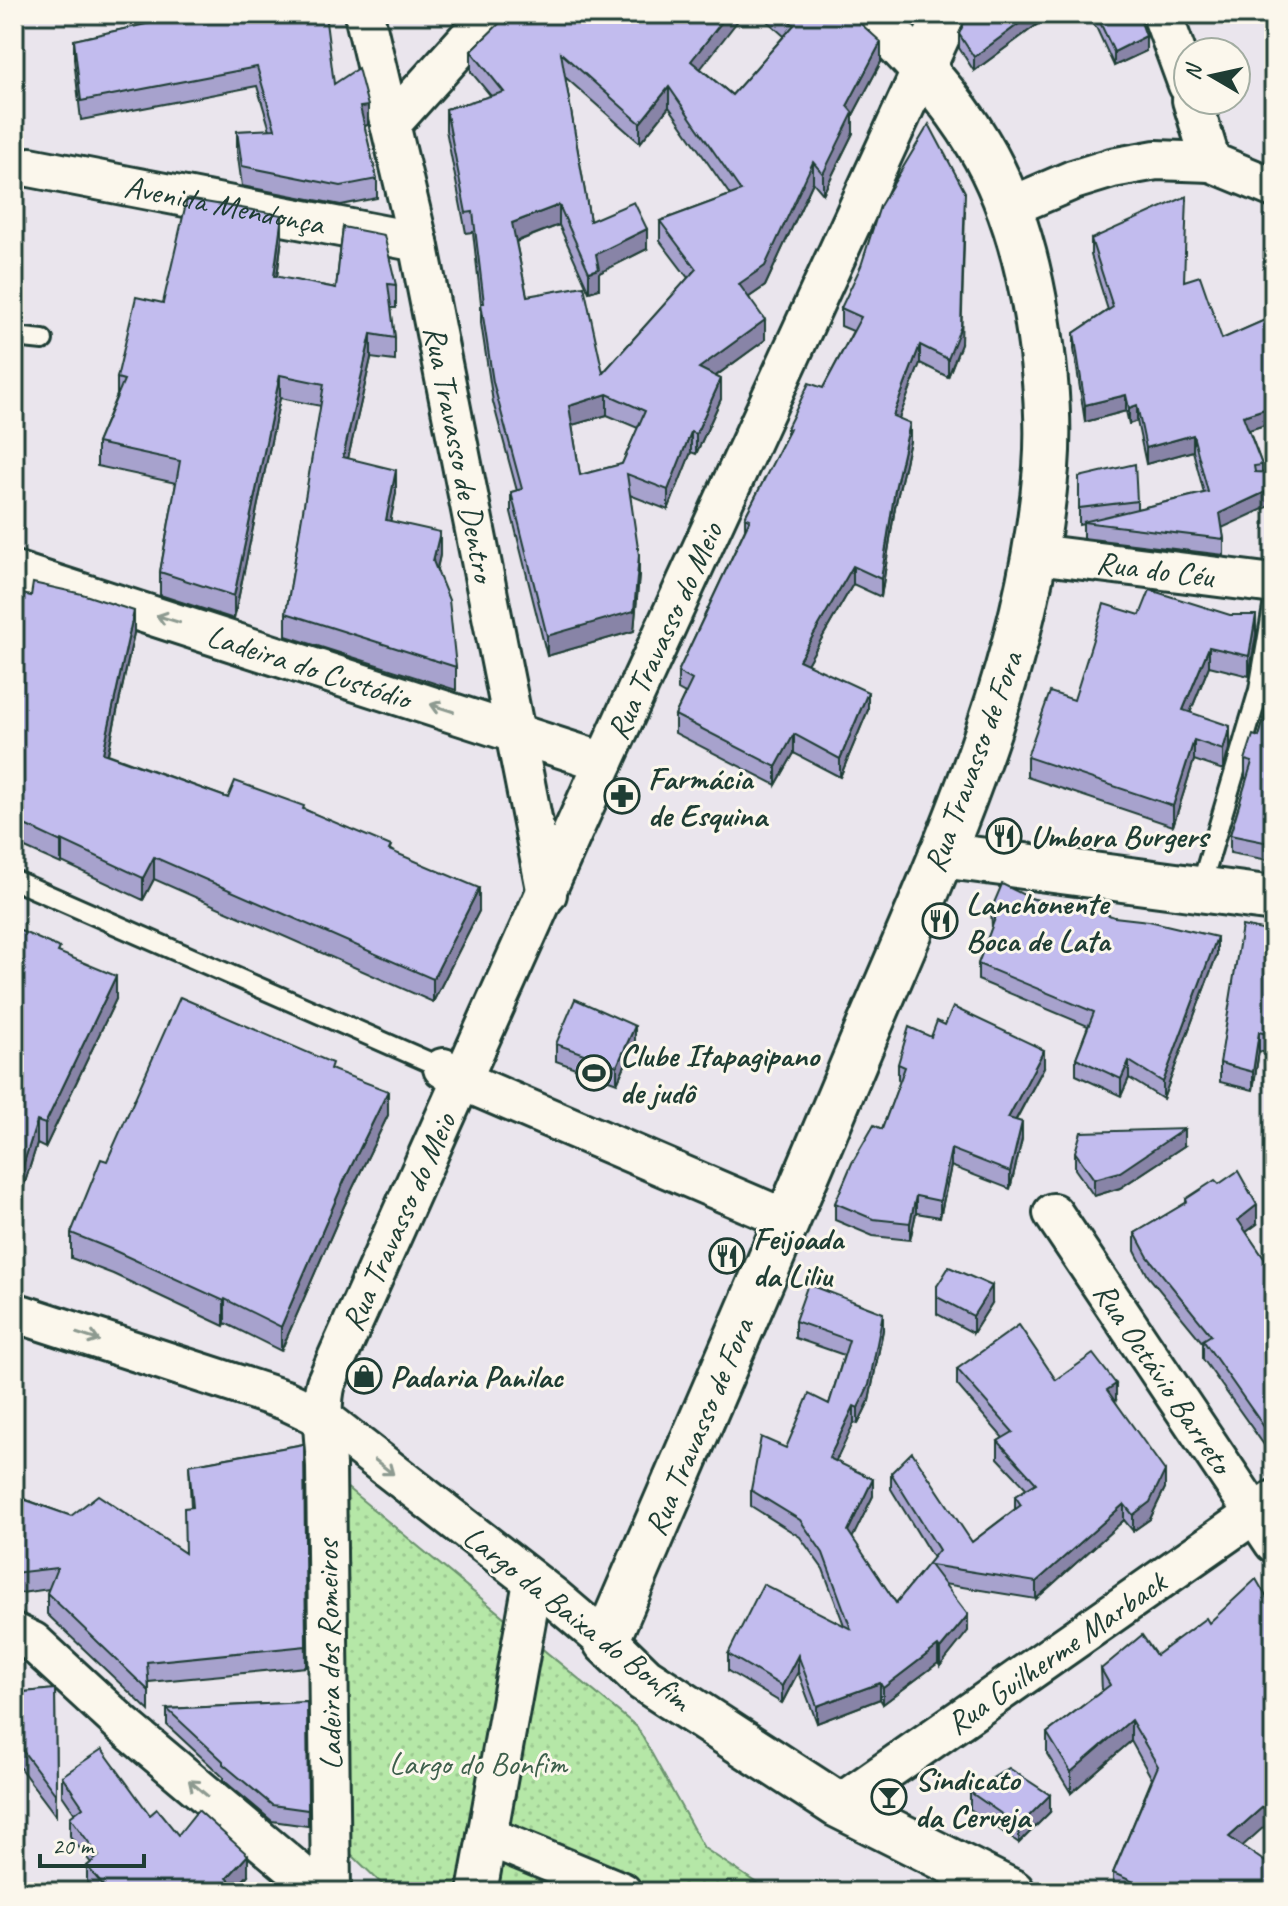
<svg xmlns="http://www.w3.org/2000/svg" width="1288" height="1906" font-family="Caveat,sans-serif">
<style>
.park{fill:url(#park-dots);stroke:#6a926e;stroke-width:2}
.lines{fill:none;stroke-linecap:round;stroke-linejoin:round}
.lane-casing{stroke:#1f3d34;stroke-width:24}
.street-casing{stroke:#1f3d34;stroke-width:44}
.secondary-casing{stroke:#1f3d34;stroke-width:50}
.lane{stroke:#fbf7ec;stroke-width:18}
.street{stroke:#fbf7ec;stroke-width:38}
.secondary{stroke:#fbf7ec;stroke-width:44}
.wall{fill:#a7a2cd;stroke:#1f3d34;stroke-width:2;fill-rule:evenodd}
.shaded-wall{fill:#8884a7;stroke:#1f3d34;stroke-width:2}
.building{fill:#c2bcee;stroke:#1f3d34;stroke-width:2;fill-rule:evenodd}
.oneway{stroke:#8d9a90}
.labels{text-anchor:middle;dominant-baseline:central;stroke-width:6;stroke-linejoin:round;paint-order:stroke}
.street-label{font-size:32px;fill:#1f3d34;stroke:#fbf7ec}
.poi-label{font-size:32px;font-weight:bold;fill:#1f3d34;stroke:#fbf7ec;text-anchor:start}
.park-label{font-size:32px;fill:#3d5f4b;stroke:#fbf7ec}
</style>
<defs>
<pattern id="park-dots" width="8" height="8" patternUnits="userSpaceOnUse" patternTransform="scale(2)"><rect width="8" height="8" fill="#b5e7a7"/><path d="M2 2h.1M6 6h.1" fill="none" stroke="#9bc790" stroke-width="1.8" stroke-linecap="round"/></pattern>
</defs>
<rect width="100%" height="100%" fill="#eae5ed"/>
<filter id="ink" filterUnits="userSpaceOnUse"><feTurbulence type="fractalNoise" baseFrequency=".0125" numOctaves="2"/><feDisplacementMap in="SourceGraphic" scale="16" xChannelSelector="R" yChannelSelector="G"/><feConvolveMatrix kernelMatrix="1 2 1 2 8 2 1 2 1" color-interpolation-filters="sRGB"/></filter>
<g filter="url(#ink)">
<!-- park -->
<path class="park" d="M339 1481 637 1727 704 1848 770 1892H390L351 1854Z"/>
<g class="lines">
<defs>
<g id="lane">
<path d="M14 337 43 340"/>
<path d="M14 880 443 1068"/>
<path d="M1200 889 1259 690 1274 601"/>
</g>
<g id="street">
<path id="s1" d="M364 14 418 242 547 894"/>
<path d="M1162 14 1188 85"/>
<path d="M1192 100 1211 162"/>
<path d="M390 125 490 14"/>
<path id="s2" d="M30 167 418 242"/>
<path d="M1010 207 1073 180 1112 168 1156 160 1211 162 1274 188"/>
<path id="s3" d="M1036 554 1274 584"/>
<path id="s4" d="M14 571 604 762"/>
<path d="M443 1068 463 1081 788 1220"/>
<path id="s5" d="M1053 1213 1274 1543"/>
<path d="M14 1312 285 1400 323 1418 552 1596 606 1642"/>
<path d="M14 1633 33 1642 123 1725 322 1892"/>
<path id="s6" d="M838 1805 1274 1500"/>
<path d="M487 1836 622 1892"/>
<path id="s7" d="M331 1892 326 1466C325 1440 319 1409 326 1383L604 762 923 67"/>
<path d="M477 1892 533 1582"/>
</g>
<g id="secondary">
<path d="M870 14C909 54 949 94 978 143 1010 196 1027 256 1037 318 1045 367 1050 418 1046 468 1029 676 937 865 857 1055 775 1252 690 1447 606 1642L644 1679 838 1805 1012 1892"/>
<path d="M923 67 947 14"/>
<path d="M941 855 1274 899"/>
</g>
</defs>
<!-- lane casing -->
<use href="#lane" class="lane-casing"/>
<!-- street casing -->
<use href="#street" class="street-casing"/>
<!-- secondary casing -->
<use href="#secondary" class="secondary-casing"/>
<!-- lane -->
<use href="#lane" class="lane"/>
<!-- street -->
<use href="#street" class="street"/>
<!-- secondary -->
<use href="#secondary" class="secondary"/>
</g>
<!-- wall -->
<g class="wall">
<path d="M191 14 334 84 368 125 364 126 377 179V198L341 205 242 186 237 150V131L270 130 257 86 81 120 74 59V40Z"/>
<path d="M509 14 701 69 732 95 784 36 765 19V14H850L881 62 853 115V133L823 194 813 182 765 286 749 297 765 340 716 376 721 399 696 454 691 452 668 510 630 495 639 575 634 631 547 656 511 512V492L517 491 493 402 481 323V303L473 232 466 233 446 130V109L491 96 471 72V51ZM565 77 640 143 669 107 730 195 660 221V241L688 278 603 373 527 296 516 242 559 225 589 292 599 289V273L647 249 590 221ZM607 415 638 428 622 464 580 475 572 425Z"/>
<path d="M968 14H1062L1055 21 1050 15 974 71 959 48V34Z"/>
<path d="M1086 14H1138L1146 51 1114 66 1097 29Z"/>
<path d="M343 227 396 285V308H391L395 338V361L371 358 348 458 396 493 390 521 440 555 437 569 456 667V690L286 636V613L321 406 280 398 234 619 160 595V572L176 483 97 466V443L117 395V378L163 303 282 238 277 277 336 288Z"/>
<path d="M1091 239 1184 281 1222 339 1274 316V422L1249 430 1262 465V473L1222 528 1224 539V555L1083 538V524L1079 525V477L1137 501V509L1204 493 1193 451 1146 464 1137 421 1129 424 1126 411 1085 422 1074 349V333L1108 310 1091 255Z"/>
<path d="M841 308 961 344 948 377 920 363 899 418 910 441 895 507 881 597 853 584 807 664 868 710 840 777 794 753 776 785 675 733V715L685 694 678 690V672L745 529V517L787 436V428L823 388 853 331 841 326Z"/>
<path d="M14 592 134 633 108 754 228 798 304 809 391 850 479 911 433 1002 154 879 143 900 62 862 61 864 14 843Z"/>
<path d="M1140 615 1256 635 1249 676 1209 666 1190 713 1230 745 1223 770 1194 760 1173 826 1027 777V757L1074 700Z"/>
<path d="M1274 686V861L1230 853V835L1247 779 1245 778V760L1259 737Z"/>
<path d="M1030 898 1089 913 1114 917 1217 954 1163 1099 1129 1078 1121 1096 1076 1075V1058L1088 1026 978 980V964L992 927 991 910Z"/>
<path d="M1272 935H1274V1055L1259 1051 1253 1090 1220 1082V1063Z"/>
<path d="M60 953 116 999 45 1148 37 1144 14 1217Z"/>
<path d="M945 1025 1044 1067 1016 1120 1022 1139 1010 1189 951 1166 940 1217 916 1213 910 1240 873 1236 835 1220V1203L882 1129 900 1081 898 1080V1064Z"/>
<path d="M635 1043 617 1083 556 1061V1044Z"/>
<path d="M332 1069 388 1115 344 1206 281 1351 225 1323 224 1326 113 1274 71 1258V1233L107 1161Z"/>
<path d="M1184 1146 1120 1188 1094 1196 1075 1169V1152Z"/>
<path d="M1186 1199 1257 1224 1246 1232 1274 1273V1444L1267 1449 1203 1359V1343L1148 1276 1135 1251V1233L1186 1203Z"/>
<path d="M937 1286 992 1303 973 1333 937 1314Z"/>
<path d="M795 1321 883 1330 869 1401 858 1424 854 1423 836 1461 873 1496 852 1538 896 1603 933 1558 891 1489V1473L972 1542 1015 1509V1496L1027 1489 998 1458V1441L1003 1438 957 1385V1369L1056 1380 1116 1400 1115 1401 1165 1488 1150 1519 1133 1531 1124 1520 1036 1599 944 1584 968 1631 940 1666 938 1663 883 1704 880 1699 817 1723 798 1672 782 1703 728 1671V1654L844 1625 823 1569 800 1537 751 1506V1490L786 1448 829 1404 844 1355 795 1338Z"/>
<path d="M304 1444 306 1667 149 1682V1711L47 1614V1593L49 1589 14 1594V1492L21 1498 71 1516 185 1553 191 1507 189 1465Z"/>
<path d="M1101 1669 1242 1846 1274 1892H1113V1873L1152 1779 1131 1741 1071 1793 1047 1754V1733L1102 1691Z"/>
<path d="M55 1689 56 1816 14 1760V1693Z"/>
<path d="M307 1702 308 1826 272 1821 223 1780V1777L167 1725V1709Z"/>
<path d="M62 1776 150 1815 178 1835 248 1875 237 1887 241 1892H92L87 1886V1866L91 1863 70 1836V1817L75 1814 62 1795Z"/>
<path d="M970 1792 1050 1812 1019 1843 970 1809Z"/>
</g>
<!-- shaded-wall -->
<g class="shaded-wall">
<path d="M728 14H743L691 81V61Z"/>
<path d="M1032 14H1050V15L974 71V57Z"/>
<path d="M1055 14H1062L1055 21Z"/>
<path d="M1146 36V51L1114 66V52Z"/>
<path d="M881 42V62L853 115V133L823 194V174L847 106Z"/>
<path d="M669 87V107L640 143V123Z"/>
<path d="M368 106V125L360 127V107Z"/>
<path d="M813 162V182L765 286 739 304V284Z"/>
<path d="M559 205V225L512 243V223Z"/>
<path d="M965 210 961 344 948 377V359Z"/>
<path d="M282 215V238L274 299V276Z"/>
<path d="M647 229V249L599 273V289L589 292V272L596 254Z"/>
<path d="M765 320V340L699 388V368Z"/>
<path d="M371 334V358L343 480V457Z"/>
<path d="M920 345V363L893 434V416Z"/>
<path d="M280 375V398L234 619V596Z"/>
<path d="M721 379V399L696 454V434Z"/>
<path d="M607 394V415L569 426V406Z"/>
<path d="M1126 395V411L1085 422V405Z"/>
<path d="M1137 405V421L1129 424V408Z"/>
<path d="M1274 406V422L1243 432V416Z"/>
<path d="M910 423V441L895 507 881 597V579L895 489Z"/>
<path d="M691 432V452L668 510V490Z"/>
<path d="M1193 435V451L1146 464V448Z"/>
<path d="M396 470V493L386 543V520Z"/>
<path d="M1274 488V504L1220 529V513Z"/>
<path d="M440 532V555L433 585V561Z"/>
<path d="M639 555V575L634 631 547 656V636Z"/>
<path d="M853 566V584L799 678V660Z"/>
<path d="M134 611V633L103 775V753Z"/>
<path d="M1256 615V635L1249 676V656Z"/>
<path d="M1209 647V666L1183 730V710Z"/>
<path d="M868 692V710L840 777V759Z"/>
<path d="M1230 726V745L1223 770V750Z"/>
<path d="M794 734V753L776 785V767Z"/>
<path d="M1194 740V760L1173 826V806Z"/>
<path d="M62 840V862L61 864V842Z"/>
<path d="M154 857V879L143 900V878Z"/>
<path d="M479 888V911L433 1002V979Z"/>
<path d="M1217 937V954L1163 1099V1082Z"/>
<path d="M116 976V999L45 1148V1124Z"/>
<path d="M635 1026V1043L617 1083V1066Z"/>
<path d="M1259 1032V1051L1253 1090V1072Z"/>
<path d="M1044 1050V1067L1008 1134V1118Z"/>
<path d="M1129 1061V1078L1121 1096V1079Z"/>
<path d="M388 1091V1115L344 1206 281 1351V1327L344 1181Z"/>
<path d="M37 1121V1144L14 1217V1194Z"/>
<path d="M1022 1122V1139L1010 1189V1172Z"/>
<path d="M1184 1129V1146L1120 1188 1094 1196V1179Z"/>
<path d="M951 1149V1166L940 1217V1201Z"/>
<path d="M916 1196V1213L910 1240V1223Z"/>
<path d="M1257 1205V1224L1238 1238V1220Z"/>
<path d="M992 1286V1303L973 1333V1316Z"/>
<path d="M225 1299V1323L224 1326V1301Z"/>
<path d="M883 1313V1330L869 1401 858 1424V1408Z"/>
<path d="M1116 1384V1400L1107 1406V1390Z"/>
<path d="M854 1406V1423L829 1475V1458Z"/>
<path d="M1274 1425V1444L1267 1449V1431Z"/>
<path d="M1165 1471V1488L1150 1519 1133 1531V1515Z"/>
<path d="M873 1479V1496L848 1547V1531Z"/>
<path d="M1124 1504V1520L1036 1599V1582Z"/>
<path d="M968 1615V1631L940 1666V1649Z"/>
<path d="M938 1646V1663L883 1704V1688Z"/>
<path d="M798 1655V1672L782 1703V1686Z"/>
<path d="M880 1683V1699L817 1723V1706Z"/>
<path d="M1131 1720V1741L1071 1793V1772Z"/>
<path d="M1050 1795V1812L1019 1843V1826Z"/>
<path d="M1274 1797V1818L1229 1858V1837Z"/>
<path d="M248 1855V1875L232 1892 227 1878Z"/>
</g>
<!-- building -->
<g class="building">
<path d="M191 14H325L334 84 358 68 368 106 360 107 377 179 341 186 242 166 237 131 275 129 257 67 81 101 74 40Z"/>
<path d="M509 14H728L691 61 732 95 794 25 781 14H850L881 42 847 106 853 113 823 174 813 162 765 266 739 284 765 320 699 368 721 379 696 434 691 432 668 490 627 474 639 555 634 611 547 636 511 492 522 489 493 382 481 303H484L473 212 466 213 446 109 504 92 471 51ZM561 53 640 123 669 87 741 191 660 221 696 269 603 373 584 286 527 296 512 223 559 205 589 272 599 269 596 254 647 229 634 202 590 221ZM607 394 645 411 622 464 580 475 569 406Z"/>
<path d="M968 14H1032L974 57 959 34Z"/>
<path d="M1096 14H1138L1146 36 1114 52Z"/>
<path d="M929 124 965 192 961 326 948 359 920 345 893 416 910 423 895 489 881 579 853 566 799 660 868 692 840 759 794 734 776 767 675 715 692 680 678 672 750 519 745 517 790 429 787 428 809 383 823 388 861 317 841 308 861 266 880 206Z"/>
<path d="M1187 196 1184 281 1200 276 1222 339 1274 316V406L1243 416 1262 465 1254 466 1255 472 1274 473V488L1220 513 1224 539 1083 522 1208 492 1193 435 1146 448 1137 405 1129 408 1126 395 1085 405 1074 333 1113 307 1091 239Z"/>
<path d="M187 199 282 215 274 276 336 288 343 227 384 235 396 285 388 284 395 338 371 334 343 457 396 470 386 520 440 532 433 561 449 600 456 667 286 613 324 384 280 375 234 596 160 572 180 461 97 443 124 380 117 378 136 297 163 303Z"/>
<path d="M1135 464 1137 501 1079 508V477Z"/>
<path d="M33 583 82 594 134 611 103 753 228 798 235 781 304 806 303 809 391 846 389 850 479 888 433 979 154 857 143 878 62 840 61 842 14 820V592L31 596Z"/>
<path d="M1150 590 1230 615H1256L1249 656 1209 647 1183 710 1230 726 1223 750 1194 740 1173 806 1027 757 1050 692 1074 700 1104 604 1140 615Z"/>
<path d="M1274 686V844L1230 835 1252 762 1245 760 1253 735 1259 737Z"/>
<path d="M1002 884 1030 898 1089 913 1091 908 1114 917 1149 921 1217 937 1163 1082 1129 1061 1121 1079 1076 1058 1094 1012 978 964 997 913 991 910Z"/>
<path d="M1242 926 1272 932V935H1274V1036L1259 1032 1253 1072 1220 1063Z"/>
<path d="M14 928 60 948 58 952 116 976 45 1124 37 1121 14 1194Z"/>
<path d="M180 997 332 1063 330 1069 388 1091 344 1181 281 1327 225 1299 224 1301 113 1250 71 1233 101 1159 107 1161Z"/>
<path d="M575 999 635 1026 617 1066 556 1044Z"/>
<path d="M953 1007 1044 1050 1008 1118 1022 1122 1010 1172 951 1149 940 1201 916 1196 910 1223 873 1219 835 1203 852 1163 874 1125 882 1129 905 1067 898 1064 909 1027 931 1037 937 1021 945 1025Z"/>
<path d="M1184 1129 1120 1172 1094 1179 1075 1152 1081 1132Z"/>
<path d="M1238 1171 1257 1205 1238 1220 1274 1273V1425L1267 1431 1203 1340 1211 1335 1148 1257 1135 1233 1187 1202 1186 1199 1215 1180 1219 1184Z"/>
<path d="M949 1267 992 1286 973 1316 937 1297V1286Z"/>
<path d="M808 1284 883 1313 869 1385 858 1408 854 1406 829 1458 873 1479 848 1531 896 1603 939 1550 891 1473 912 1452 972 1542 1021 1505 1015 1496 1036 1483 998 1441 1013 1432 957 1369 1019 1325 1056 1380 1093 1354 1116 1384 1107 1390 1165 1471 1150 1502 1133 1515 1124 1504 1036 1582 930 1565 968 1615 940 1649 938 1646 883 1688 880 1683 817 1706 798 1655 782 1686 728 1654 763 1584 851 1629 823 1553 800 1520 751 1490 761 1437 786 1448 809 1394 829 1404 849 1340 795 1321Z"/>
<path d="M304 1444 306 1646 147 1662 149 1691 47 1593 57 1568 14 1573V1492L21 1493 20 1498 71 1516 98 1495 185 1553 184 1508 193 1507 189 1465Z"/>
<path d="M1256 1579 1274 1610V1797L1229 1837 1274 1868V1892H1157L1113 1873 1158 1766 1131 1720 1071 1772 1047 1733 1110 1685 1101 1669 1142 1635 1156 1655 1206 1618 1209 1623Z"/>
<path d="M55 1689 56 1795 14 1739V1693Z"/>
<path d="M307 1702 308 1810 272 1805 223 1764V1761L167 1709Z"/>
<path d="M102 1749 150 1815 157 1809 178 1835 198 1810 248 1855 227 1878 241 1892H108L87 1866 99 1856 70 1817 83 1807 62 1776Z"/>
<path d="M1009 1768 1050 1795 1019 1826 970 1792Z"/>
</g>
<!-- one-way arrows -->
<defs><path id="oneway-shaft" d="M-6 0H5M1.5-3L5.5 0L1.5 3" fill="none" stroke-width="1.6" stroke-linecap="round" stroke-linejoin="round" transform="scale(2)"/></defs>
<g class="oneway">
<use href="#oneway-shaft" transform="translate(168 619) rotate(-163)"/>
<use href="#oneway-shaft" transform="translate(442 708) rotate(-162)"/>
<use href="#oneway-shaft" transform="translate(88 1337) rotate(18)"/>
<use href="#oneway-shaft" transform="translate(384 1467) rotate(38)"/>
<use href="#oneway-shaft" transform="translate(198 1788) rotate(-140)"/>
</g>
</g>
<!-- icons -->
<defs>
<symbol id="pharmacy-ring" viewBox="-11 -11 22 22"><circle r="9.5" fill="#fbf7ec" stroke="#1f3d34" stroke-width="1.5"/><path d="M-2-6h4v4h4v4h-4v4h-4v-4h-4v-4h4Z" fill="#1f3d34"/></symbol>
<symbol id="restaurant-ring" viewBox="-11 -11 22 22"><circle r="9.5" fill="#fbf7ec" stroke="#1f3d34" stroke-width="1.5"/><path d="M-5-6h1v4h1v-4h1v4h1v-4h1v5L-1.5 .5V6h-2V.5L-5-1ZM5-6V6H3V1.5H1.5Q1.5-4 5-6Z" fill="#1f3d34"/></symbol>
<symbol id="stadium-ring" viewBox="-11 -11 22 22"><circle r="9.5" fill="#fbf7ec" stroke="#1f3d34" stroke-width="1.5"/><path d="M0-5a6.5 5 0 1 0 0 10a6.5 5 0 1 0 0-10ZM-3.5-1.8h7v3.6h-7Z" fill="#1f3d34"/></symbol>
<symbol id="shop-ring" viewBox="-11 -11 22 22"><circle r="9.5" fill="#fbf7ec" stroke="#1f3d34" stroke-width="1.5"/><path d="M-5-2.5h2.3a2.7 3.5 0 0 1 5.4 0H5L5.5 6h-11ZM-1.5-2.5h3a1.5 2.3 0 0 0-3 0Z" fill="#1f3d34"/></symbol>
<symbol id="bar-ring" viewBox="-11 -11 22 22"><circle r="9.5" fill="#fbf7ec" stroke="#1f3d34" stroke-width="1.5"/><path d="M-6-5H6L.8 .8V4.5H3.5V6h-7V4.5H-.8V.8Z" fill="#1f3d34"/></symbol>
</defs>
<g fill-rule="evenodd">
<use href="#pharmacy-ring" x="602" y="776" width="40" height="40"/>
<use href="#restaurant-ring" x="984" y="816" width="40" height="40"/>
<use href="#restaurant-ring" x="920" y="901" width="40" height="40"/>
<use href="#stadium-ring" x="574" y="1053" width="40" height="40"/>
<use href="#restaurant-ring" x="707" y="1236" width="40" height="40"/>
<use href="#shop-ring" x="344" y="1356" width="40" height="40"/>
<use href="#bar-ring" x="869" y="1777" width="40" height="40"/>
</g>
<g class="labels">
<!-- street labels -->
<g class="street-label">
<text stroke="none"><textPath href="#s2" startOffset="198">Avenida Mendonça</textPath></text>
<text stroke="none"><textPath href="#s1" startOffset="450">Rua Travasso de Dentro</textPath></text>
<text stroke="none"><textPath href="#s3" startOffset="120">Rua do Céu</textPath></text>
<text stroke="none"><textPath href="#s7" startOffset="1334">Rua Travasso do Meio</textPath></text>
<text stroke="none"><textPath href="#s4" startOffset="310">Ladeira do Custódio</textPath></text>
<text transform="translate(973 762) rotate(-70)">Rua Travasso de Fora</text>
<text stroke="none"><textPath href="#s7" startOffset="686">Rua Travasso do Meio</textPath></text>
<text stroke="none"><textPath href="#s5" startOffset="198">Rua Octávio Barreto</textPath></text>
<text transform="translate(699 1427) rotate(-67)">Rua Travasso de Fora</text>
<text transform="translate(577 1618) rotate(38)">Largo da Baixa do Bonfim</text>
<text stroke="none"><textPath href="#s6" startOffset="266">Rua Guilherme Marback</textPath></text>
<text transform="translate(329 1655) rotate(-91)">Ladeira dos Romeiros</text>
</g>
<!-- poi labels -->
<g class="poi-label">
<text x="648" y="778">Farmácia<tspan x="648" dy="37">de Esquina</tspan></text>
<text x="1030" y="836">Umbora Burgers</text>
<text x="966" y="903">Lanchonente<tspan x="966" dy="37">Boca de Lata</tspan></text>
<text x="620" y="1055">Clube Itapagipano<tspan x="620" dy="37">de judô</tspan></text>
<text x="753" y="1238">Feijoada<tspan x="753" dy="37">da Liliu</tspan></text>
<text x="390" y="1376">Padaria Panilac</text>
<text x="915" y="1779">Sindicato<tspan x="915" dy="37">da Cerveja</tspan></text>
</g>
<!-- park labels -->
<g class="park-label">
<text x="478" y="1763">Largo do Bonfim</text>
</g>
</g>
<!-- margin -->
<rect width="1288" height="1906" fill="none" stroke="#fbf7ec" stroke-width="48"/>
<rect x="24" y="24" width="1240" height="1858" fill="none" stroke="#1f3d34" stroke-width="3" filter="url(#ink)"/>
<!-- north arrow -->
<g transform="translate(1212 76) rotate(279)"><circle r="38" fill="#fbf7ec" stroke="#a3ada2" stroke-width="2"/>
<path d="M0-6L14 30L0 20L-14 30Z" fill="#1f3d34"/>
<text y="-12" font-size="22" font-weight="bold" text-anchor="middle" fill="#1f3d34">N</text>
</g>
<!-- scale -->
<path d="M40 1854v12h104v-12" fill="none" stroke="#1f3d34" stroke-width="4"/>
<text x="52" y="1854" font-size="24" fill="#1f3d34" stroke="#fbf7ec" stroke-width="6" paint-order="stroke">20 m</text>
</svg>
